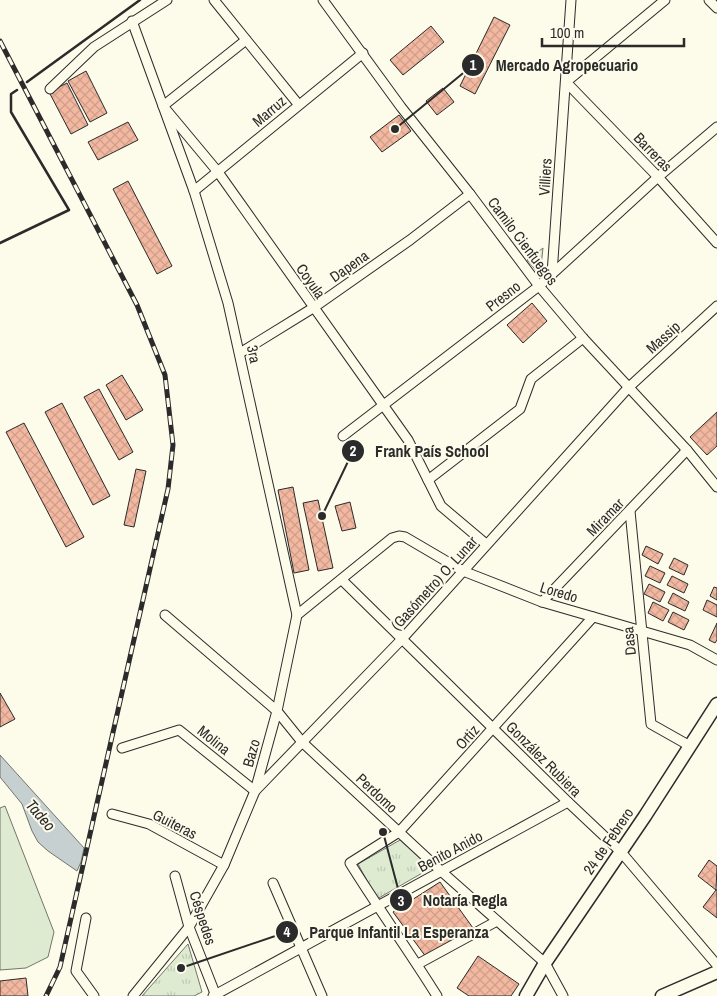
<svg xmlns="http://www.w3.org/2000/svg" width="717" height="996" font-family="'Archivo Narrow',sans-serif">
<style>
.grass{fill:url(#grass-tufts);stroke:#74746e}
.garden{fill:#deebd1;stroke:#74746e}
.water{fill:#c7d0d0;stroke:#74746e}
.building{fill:url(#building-cross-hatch);stroke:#2b2b2b}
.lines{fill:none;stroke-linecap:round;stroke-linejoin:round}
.street-casing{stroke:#2b2b2b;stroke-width:11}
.secondary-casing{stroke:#2b2b2b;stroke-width:15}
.street{stroke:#fdfbea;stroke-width:9}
.secondary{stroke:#fdfbea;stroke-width:12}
.rail-casing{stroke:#2b2b2b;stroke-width:5}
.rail{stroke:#fdfbea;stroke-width:3;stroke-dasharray:9;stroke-linecap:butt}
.wall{stroke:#2b2b2b;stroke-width:2.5}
.labels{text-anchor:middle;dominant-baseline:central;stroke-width:4;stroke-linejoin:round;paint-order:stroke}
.street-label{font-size:15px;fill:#2b2b2b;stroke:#fdfbea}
.water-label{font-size:16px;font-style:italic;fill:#2b2b2b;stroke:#fdfbea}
.leader{fill:none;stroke:#2b2b2b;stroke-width:2}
.callout-dot{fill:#2b2b2b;stroke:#fdfbea;stroke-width:2}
.mark-label{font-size:15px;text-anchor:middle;font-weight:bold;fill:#fff}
.callout-label{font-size:16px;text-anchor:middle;font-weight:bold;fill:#2b2b2b;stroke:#fdfbea;stroke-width:4;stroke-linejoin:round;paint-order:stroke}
</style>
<defs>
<pattern id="grass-tufts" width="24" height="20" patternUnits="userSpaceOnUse" patternTransform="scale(1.25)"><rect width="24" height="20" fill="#deebd1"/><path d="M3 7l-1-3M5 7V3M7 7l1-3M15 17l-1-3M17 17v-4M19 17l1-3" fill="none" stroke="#bfcab4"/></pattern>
<pattern id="building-cross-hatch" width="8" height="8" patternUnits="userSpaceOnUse" patternTransform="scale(1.25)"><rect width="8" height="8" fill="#f2b8a0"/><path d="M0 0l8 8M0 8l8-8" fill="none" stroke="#d09e8a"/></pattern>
</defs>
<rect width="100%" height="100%" fill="#fdfbea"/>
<!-- grass -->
<g class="grass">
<path d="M543 248 540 275 527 260Z"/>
<path d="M400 840 431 868 377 899 358 864Z"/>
<path d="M188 944 202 992 194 996H142Z"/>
</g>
<!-- garden -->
<path class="garden" d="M5 806 54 932 48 957 26 968 0 970V808Z"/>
<!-- water -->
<path class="water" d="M0 755 84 848 81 862 77 871 48 851 38 842 32 831 22 804 0 777Z"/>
<!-- building -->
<g class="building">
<path d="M494 17 510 25 475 94 460 86Z"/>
<path d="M431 26 444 42 403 75 390 60Z"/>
<path d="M86 71 107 113 90 122 68 81Z"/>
<path d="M67 83 88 125 71 134 49 92Z"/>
<path d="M443 88 454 102 437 115 426 101Z"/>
<path d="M399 115 411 131 382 152 370 137Z"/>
<path d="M128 122 138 140 98 160 88 142Z"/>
<path d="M128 181 172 266 157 274 113 189Z"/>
<path d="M532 303 547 321 523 343 507 325Z"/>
<path d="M122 375 143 410 126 420 106 385Z"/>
<path d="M99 389 133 452 119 460 84 397Z"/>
<path d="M62 403 110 496 93 505 45 412Z"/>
<path d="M717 412V446L707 455 690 437Z"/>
<path d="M24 423 84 537 66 547 6 432Z"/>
<path d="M136 469 146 471 134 527 124 525Z"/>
<path d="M293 487 309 570 294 573 278 490Z"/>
<path d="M318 500 333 568 318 571 303 503Z"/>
<path d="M350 502 356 528 342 531 335 506Z"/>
<path d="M646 546 663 554 658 564 642 555Z"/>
<path d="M674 558 688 565 684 575 669 568Z"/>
<path d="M650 566 665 573 660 583 645 576Z"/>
<path d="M672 576 688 584 684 593 667 585Z"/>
<path d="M649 584 665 592 660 602 644 594Z"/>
<path d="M714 587 717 588V600L710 596Z"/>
<path d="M673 593 689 602 685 611 668 603Z"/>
<path d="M707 600 717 605V617L703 610Z"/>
<path d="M653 602 669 610 663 621 648 613Z"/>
<path d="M673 612 689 620 684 630 668 622Z"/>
<path d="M717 623V640L715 643 709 640Z"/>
<path d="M0 693 15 719 0 727Z"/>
<path d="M709 860 717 866 716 890 698 876Z"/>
<path d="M440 882 473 928 426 957 393 912Z"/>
<path d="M716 890H717V918L703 907Z"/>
<path d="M478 956 519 984 511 996H469L457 988Z"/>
<path d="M26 978 28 996H0V981Z"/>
</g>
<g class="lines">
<defs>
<g id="street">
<path d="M214 0 298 104"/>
<path d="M323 0 401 107 470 194 539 286 583 338 687 450 717 487"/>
<path d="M709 0 717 8"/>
<path d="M132 21 163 106 218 172 408 440 441 506 486 544"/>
<path d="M246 40 163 106 194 191 228 303 297 615"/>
<path d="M566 82 658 177 717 243"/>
<path d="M566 82 665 0"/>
<path d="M50 89 94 47 167 0"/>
<path d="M194 191 363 53"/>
<path d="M552 274 571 0"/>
<path d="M240 353 313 308 410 240 470 194"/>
<path d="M343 436 539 286 658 177 717 127"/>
<path d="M428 480 520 409 531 379 583 338"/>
<path d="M630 511 651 724 690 746"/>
<path d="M342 580 568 802 621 852 717 965"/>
<path d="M542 602 687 450"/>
<path d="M165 615 277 711 302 742 441 871 545 963 563 996"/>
<path d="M122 748 179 730 255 791 402 639 628 388 717 306"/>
<path d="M112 814 149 824 224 865"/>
<path d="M175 876 189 927 216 996"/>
<path d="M273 883 322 996"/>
<path d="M86 918 76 971 94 996"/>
<path d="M418 964 497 921"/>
<path d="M133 996 189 927 224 865 255 791 277 711 297 615 392 538 399 536 405 537 463 571 542 602 690 645 717 660"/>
<path d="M213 996 568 802"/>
<path d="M437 996C409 951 378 908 350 863L399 832 593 617"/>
</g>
<g id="secondary">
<path d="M526 996 545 963 645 816 717 704"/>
<path d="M662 996 717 972"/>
</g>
</defs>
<!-- street casing -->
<use href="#street" class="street-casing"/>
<!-- secondary casing -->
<use href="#secondary" class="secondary-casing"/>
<!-- street -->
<use href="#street" class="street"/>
<!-- secondary -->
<use href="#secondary" class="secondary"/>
<defs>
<path id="rail" d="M0 41 137 305 165 375 173 445 168 489 60 967 46 996"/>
</defs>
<!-- rail casing -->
<use href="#rail" class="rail-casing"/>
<!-- rail -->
<use href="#rail" class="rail"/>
<!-- wall -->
<g class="wall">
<path d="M27 82 140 0"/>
<path d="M0 243 69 210 11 112V94L17 90"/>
</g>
</g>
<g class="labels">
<!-- street labels -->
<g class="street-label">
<text transform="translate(269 111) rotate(-40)">Marruz</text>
<text transform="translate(653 152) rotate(46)">Barreras</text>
<text transform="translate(545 177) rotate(-86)">Villiers</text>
<text transform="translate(523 241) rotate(53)">Camilo Cienfuegos</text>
<text transform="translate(349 266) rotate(-35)">Dapena</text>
<text transform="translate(311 281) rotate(55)">Coyula</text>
<text transform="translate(503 296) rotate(-38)">Presno</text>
<text transform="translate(663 337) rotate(-42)">Massip</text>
<text transform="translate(254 354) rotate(78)">3ra</text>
<text transform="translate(605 517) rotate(-46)">Miramar</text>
<text transform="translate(434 583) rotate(-48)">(Gasómetro) O. Lunar</text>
<text transform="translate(559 592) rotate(17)">Loredo</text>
<text transform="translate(629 641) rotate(-96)">Dasa</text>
<text transform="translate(467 737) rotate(-48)">Ortiz</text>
<text transform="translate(214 740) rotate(39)">Molina</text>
<text transform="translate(251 753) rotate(-74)">Bazo</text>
<text transform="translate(544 759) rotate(45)">González Rubiera</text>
<text transform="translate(377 793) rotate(43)">Perdomo</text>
<text transform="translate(175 824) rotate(27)">Guiteras</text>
<text transform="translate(608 841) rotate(-56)">24 de Febrero</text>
<text transform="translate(450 851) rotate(-28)">Benito Anido</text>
<text transform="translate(203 918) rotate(72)">Céspedes</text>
</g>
<!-- water labels -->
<g class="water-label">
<text transform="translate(41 815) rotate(49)">Tadeo</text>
</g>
</g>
<!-- callouts -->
<path class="leader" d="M395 129L473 65M322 516L353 451M383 832L401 900M181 968L287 932"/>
<g class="callout-dot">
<circle cx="395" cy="129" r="5"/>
<circle cx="322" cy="516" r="5"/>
<circle cx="383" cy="832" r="5"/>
<circle cx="181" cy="968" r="5"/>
<circle cx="473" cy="65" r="12"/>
<circle cx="353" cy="451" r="12"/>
<circle cx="401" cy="900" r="12"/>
<circle cx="287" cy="932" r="12"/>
</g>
<g class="mark-label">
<text x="473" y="70">1</text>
<text x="353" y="456">2</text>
<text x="401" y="906">3</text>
<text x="287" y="937">4</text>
</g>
<g class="callout-label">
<text x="567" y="71">Mercado Agropecuario</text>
<text x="432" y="457">Frank País School</text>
<text x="465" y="906">Notaría Regla</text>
<text x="399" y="938">Parque Infantil La Esperanza</text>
</g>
<!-- scale -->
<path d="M542 38v8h142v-8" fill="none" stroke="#2b2b2b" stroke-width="2.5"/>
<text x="550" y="38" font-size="15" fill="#2b2b2b" stroke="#fdfbea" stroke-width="4" paint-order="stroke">100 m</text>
</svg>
